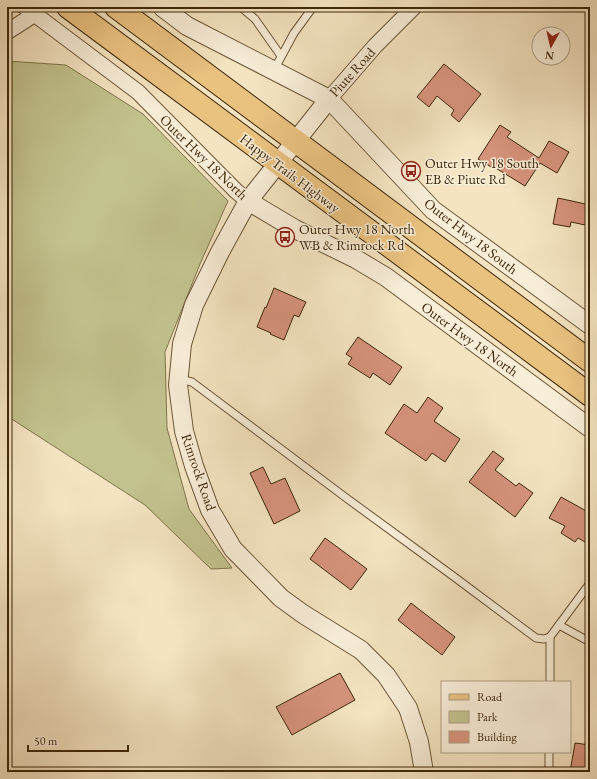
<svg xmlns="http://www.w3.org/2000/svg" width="597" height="779" font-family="'EB Garamond',serif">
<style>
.green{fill:#c2c28e;stroke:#80744c}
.building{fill:#d6937c;stroke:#3d270a}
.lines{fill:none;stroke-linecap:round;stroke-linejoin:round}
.service-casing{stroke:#6b5638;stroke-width:9}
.minor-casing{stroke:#6b5638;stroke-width:17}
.tertiary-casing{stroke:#6b5638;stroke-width:20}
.primary-casing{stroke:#3d270a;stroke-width:24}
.service{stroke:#f8edd7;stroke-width:7}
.minor{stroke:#f8edd7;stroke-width:15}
.tertiary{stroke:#f8edd7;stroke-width:18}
.primary{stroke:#eac280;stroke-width:22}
.labels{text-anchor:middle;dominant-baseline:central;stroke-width:3;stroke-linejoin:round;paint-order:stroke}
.street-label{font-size:14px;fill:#3d270a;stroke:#f8edd7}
.poi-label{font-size:14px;fill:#3d270a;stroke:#f8edd7;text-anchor:start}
</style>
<rect width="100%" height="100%" fill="#f4e4c1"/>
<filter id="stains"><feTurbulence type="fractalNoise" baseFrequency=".005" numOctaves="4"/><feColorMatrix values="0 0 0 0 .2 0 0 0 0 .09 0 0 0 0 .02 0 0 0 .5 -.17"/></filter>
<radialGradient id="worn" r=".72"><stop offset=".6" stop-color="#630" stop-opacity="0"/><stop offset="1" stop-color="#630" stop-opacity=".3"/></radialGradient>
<!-- green -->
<path class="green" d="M7 61 66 65 143 114 228 201 200 264 165 352 167 428 189 509 232 568 211 569 145 505 7 416Z"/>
<!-- building -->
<g class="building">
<path d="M444 64 481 94 459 122 451 115 454 110 437 96 429 107 417 97Z"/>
<path d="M500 125 511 132 507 137 539 158 549 141 569 152 557 173 540 163 525 186 494 167 493 168 478 159Z"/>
<path d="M558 198 590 205V226L571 222 570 227 553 224Z"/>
<path d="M274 288 306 302 299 317 294 315 284 340 270 334 271 333 257 327 265 307 266 308Z"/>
<path d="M358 337 402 367 390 385 373 373 370 378 348 364 352 358 346 354Z"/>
<path d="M428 397 443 408 434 421 460 439 445 462 432 453 426 461 385 433 404 404 417 413Z"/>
<path d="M493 451 504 459 495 470 516 486 519 483 533 493 515 517 469 482Z"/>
<path d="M263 467 271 484 285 478 300 511 274 524 250 473Z"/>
<path d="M561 497 590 513V545L578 538 575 542 561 533 565 526 549 518Z"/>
<path d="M325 538 367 569 351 590 310 559Z"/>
<path d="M411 603 455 637 442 655 398 620Z"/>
<path d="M340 673 355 700 292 735 276 707Z"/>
<path d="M575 743 590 745V772H570Z"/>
</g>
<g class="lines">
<defs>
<g id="service">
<path d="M241 7 255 19 281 56"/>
<path d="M274 70 294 33 313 7"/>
<path d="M179 379 192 382 345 497 453 576 536 638 544 639 550 637 590 583"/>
<path d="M559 625 590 642"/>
<path d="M550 637V682"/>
<path d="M549 772V752"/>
</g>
<g id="minor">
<path d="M25 7 138 92 236 191 248 201"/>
<path d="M7 32 35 14"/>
<path d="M329 99 375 46 414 7"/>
</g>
<g id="tertiary">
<path d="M162 7 187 26 329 99 433 210 590 325"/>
<path d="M329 99 248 201 220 252 194 305 182 344 178 385 184 431 194 466 210 510 233 549 281 598 303 614 361 650 386 675 408 708 419 742 424 772"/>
<path d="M248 201 295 229 356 259 386 277 590 428"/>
</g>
<g id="primary">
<path d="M68 7 590 395"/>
<path d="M116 7 590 361"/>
</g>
</defs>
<!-- service casing -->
<use href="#service" class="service-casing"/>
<!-- minor casing -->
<use href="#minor" class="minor-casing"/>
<!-- tertiary casing -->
<use href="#tertiary" class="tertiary-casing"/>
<!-- primary casing -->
<use href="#primary" class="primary-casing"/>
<!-- service -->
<use href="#service" class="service"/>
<!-- minor -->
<use href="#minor" class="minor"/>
<!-- tertiary -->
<use href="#tertiary" class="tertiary"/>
<!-- primary -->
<use href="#primary" class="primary"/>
</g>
<!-- icons -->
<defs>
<symbol id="bus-ring" viewBox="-11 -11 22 22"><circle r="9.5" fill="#f8edd7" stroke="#8f2418" stroke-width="1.5"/><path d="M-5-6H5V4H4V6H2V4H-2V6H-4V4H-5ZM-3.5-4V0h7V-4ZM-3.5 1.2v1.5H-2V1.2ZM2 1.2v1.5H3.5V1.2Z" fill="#8f2418"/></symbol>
</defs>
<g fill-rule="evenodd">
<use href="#bus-ring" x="400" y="160" width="22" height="22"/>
<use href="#bus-ring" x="274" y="226" width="22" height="22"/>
</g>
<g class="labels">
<!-- street labels -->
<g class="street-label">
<text transform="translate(352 72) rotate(-48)">Piute Road</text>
<text transform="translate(204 157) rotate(44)">Outer Hwy 18 North</text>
<text transform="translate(290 173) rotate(37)">Happy Trails Highway</text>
<text transform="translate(471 236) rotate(38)">Outer Hwy 18 South</text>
<text transform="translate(470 339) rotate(36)">Outer Hwy 18 North</text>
<text transform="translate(199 472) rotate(71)">Rimrock Road</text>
</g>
<!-- poi labels -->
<g class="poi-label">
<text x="425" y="163">Outer Hwy 18 South<tspan x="425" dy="16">EB &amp; Piute Rd</tspan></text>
<text x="299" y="229">Outer Hwy 18 North<tspan x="299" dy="16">WB &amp; Rimrock Rd</tspan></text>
</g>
</g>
<!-- margin -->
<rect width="597" height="779" fill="none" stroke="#f4e4c1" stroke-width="24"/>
<rect x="8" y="8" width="581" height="763" fill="none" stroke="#3d270a" stroke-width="2"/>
<rect x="12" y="12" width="573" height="755" fill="none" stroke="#3d270a"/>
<!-- legend -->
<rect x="441" y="681" width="130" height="72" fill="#f8edd7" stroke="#ad9e85"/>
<rect x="449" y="694" width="20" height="6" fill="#eac280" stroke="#ad9e85"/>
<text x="477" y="701" font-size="12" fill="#3d270a">Road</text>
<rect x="449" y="711" width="20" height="12" fill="#c2c28e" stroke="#ad9e85"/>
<text x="477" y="721" font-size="12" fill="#3d270a">Park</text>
<rect x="449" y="731" width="20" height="12" fill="#d6937c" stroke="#ad9e85"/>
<text x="477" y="741" font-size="12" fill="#3d270a">Building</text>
<!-- north arrow -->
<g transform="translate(551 46) rotate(188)"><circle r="19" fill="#f8edd7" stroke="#ad9e85"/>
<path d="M0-3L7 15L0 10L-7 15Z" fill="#8f2418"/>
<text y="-6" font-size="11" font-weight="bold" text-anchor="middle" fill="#3d270a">N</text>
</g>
<!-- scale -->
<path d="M28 745v6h100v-6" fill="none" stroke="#3d270a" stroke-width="2"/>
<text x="34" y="745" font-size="12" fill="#3d270a" stroke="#f8edd7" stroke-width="3" paint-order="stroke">50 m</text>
<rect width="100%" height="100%" filter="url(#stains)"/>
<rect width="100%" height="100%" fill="url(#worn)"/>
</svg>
